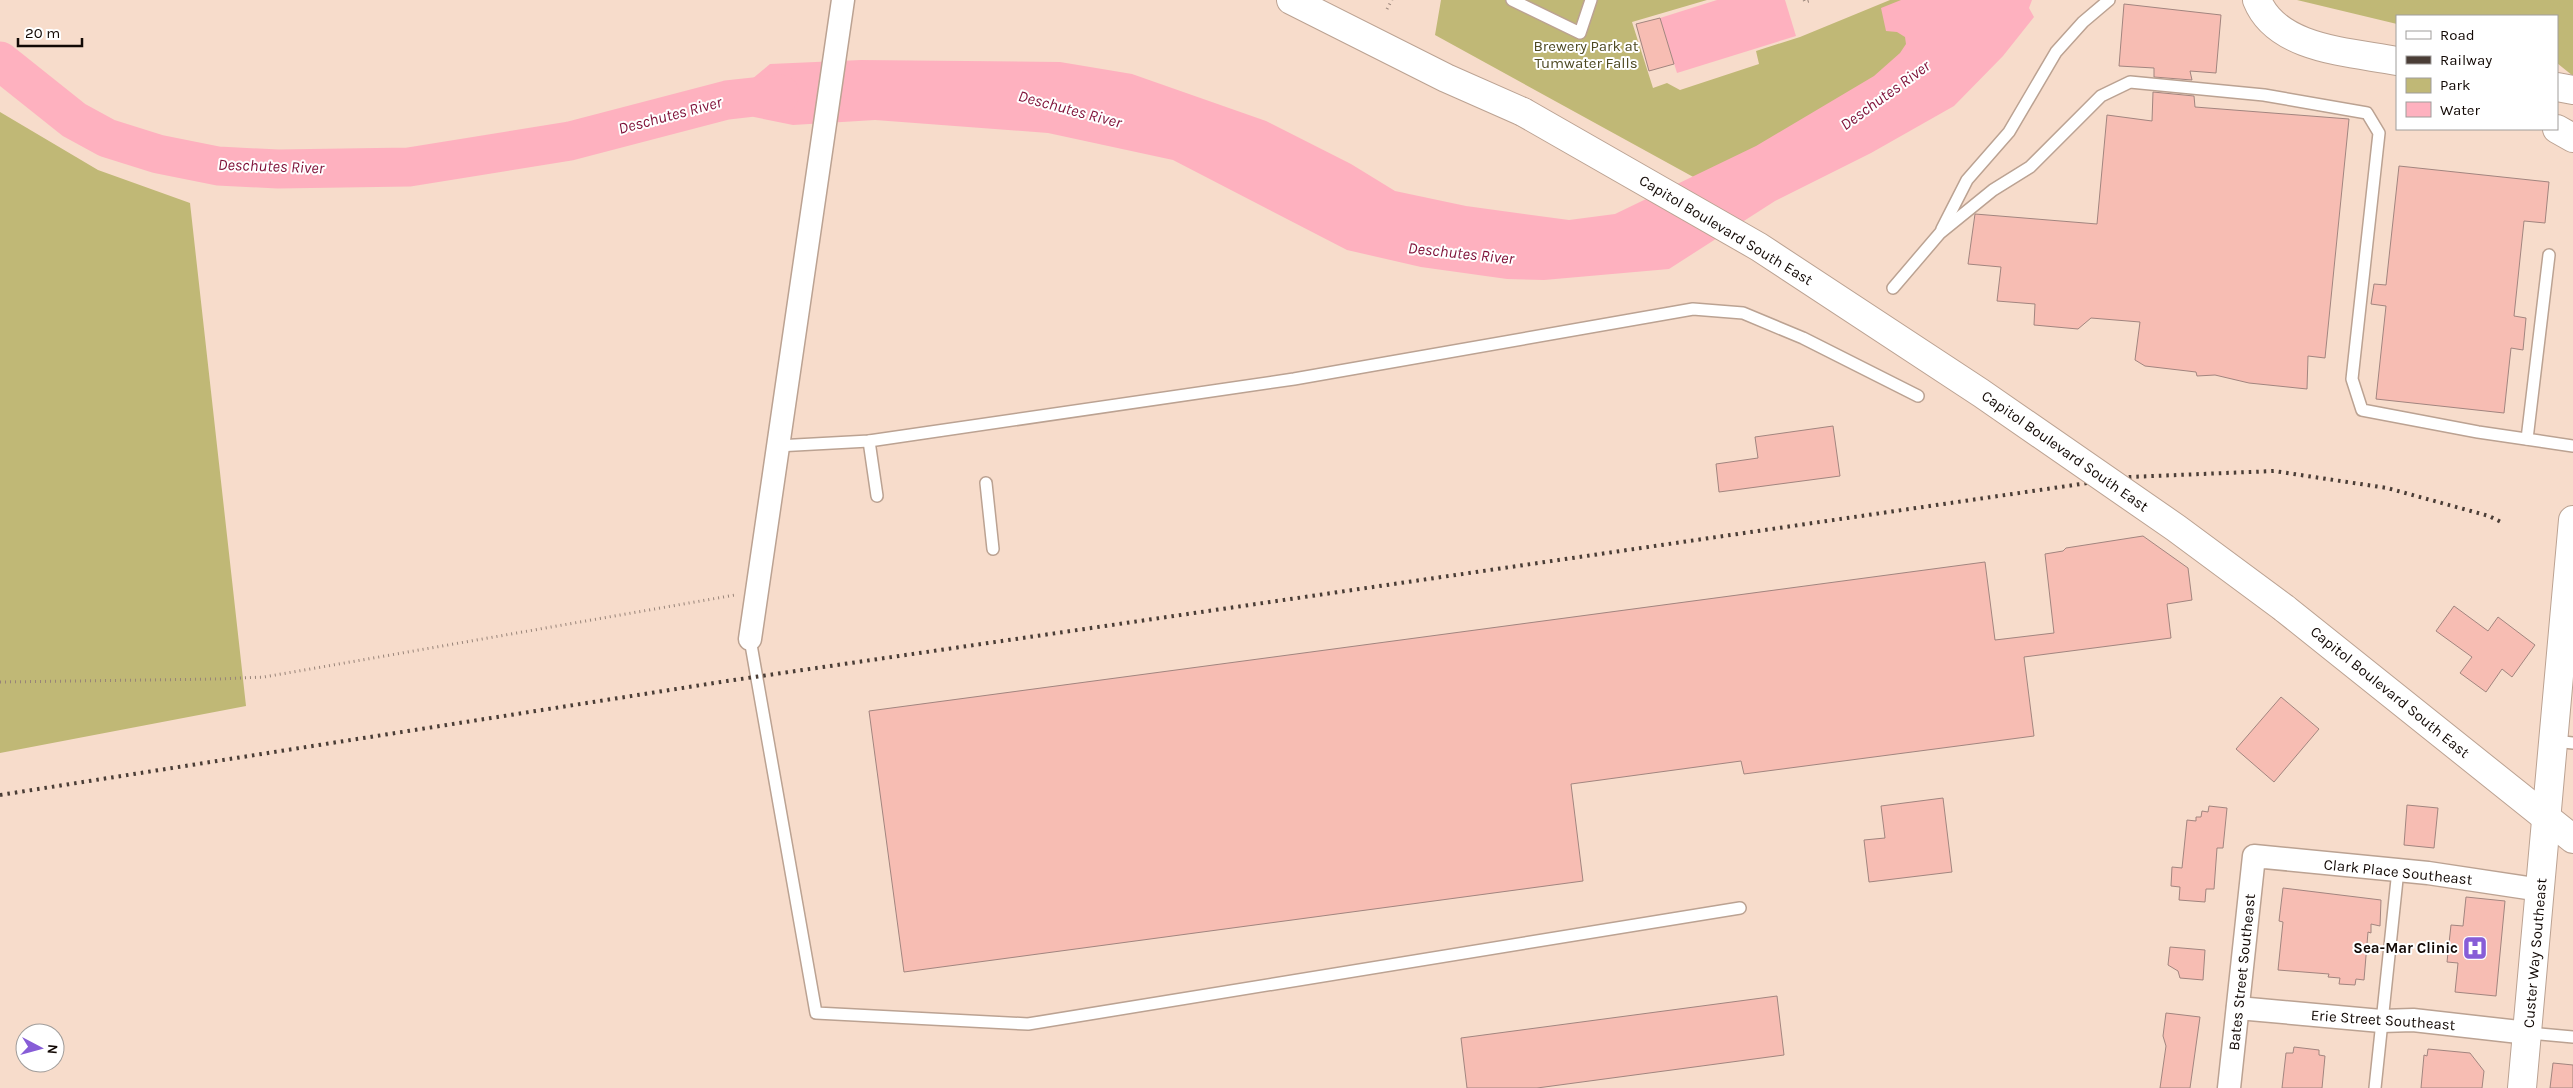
<svg xmlns="http://www.w3.org/2000/svg" width="2573" height="1088" font-family="Karla,sans-serif">
<style>
.green{fill:#c0b876}
.water{fill:#feb1bf}
.lines{fill:none;stroke-linecap:round;stroke-linejoin:round}
.river{stroke:#feb1bf;stroke-width:39}
.building{fill:#f7bdb3;stroke:#a2857f}
.service-casing{stroke:#bba292;stroke-width:14}
.minor-casing{stroke:#bba292;stroke-width:25}
.secondary-casing{stroke:#bba292;stroke-width:30}
.path{stroke:#978378;stroke-width:3;stroke-dasharray:1 4;stroke-linecap:butt}
.service{stroke:#fff;stroke-width:11}
.minor{stroke:#fff;stroke-width:22}
.secondary{stroke:#fff;stroke-width:28}
.rail{stroke:#4a3d36;stroke-width:4;stroke-dasharray:2.5 5;stroke-linecap:butt}
.secondary-bridge-casing{stroke:#bba292;stroke-width:30;stroke-linecap:butt}
.secondary-bridge{stroke:#fff;stroke-width:28}
.labels{text-anchor:middle;dominant-baseline:central;stroke-width:4;stroke-linejoin:round;paint-order:stroke}
.park-label{font-size:15px;fill:#4e4922;stroke:#fff}
.street-label{font-size:15px;fill:#120905;stroke:#fff}
.poi-label{font-size:15px;font-weight:bold;fill:#120905;stroke:#fff;text-anchor:end}
.water-label{font-size:16px;font-style:italic;fill:#7f1138;stroke:#fff}
</style>
<rect width="100%" height="100%" fill="#f7dccb"/>
<!-- green -->
<g class="green">
<path d="M1441 0H1707L1632 22 1653 88 1667 83 1680 90 1759 64 1756 51 1800 37 1890 0H1978L1939 56 1717 190 1435 35Z"/>
<path d="M2297 0H2573V76L2557 63V16H2397V24Z"/>
<path d="M0 112 98 170 190 203 246 706 0 753Z"/>
</g>
<!-- water -->
<g class="water">
<path d="M1717 0H1785L1796 36 1677 73 1660 18Z"/>
<path d="M1901 0H2032L2029 8 2034 17 2003 56 1954 106 1871 153 1775 201 1669 269 1544 280 1507 279 1421 267 1347 250 1173 160 1048 133 875 120 793 125 754 117 727 100 770 64 861 60 1060 62 1132 74 1266 121 1351 164 1395 191 1466 206 1569 220 1615 214 1756 146 1874 76 1900 53 1906 44 1905 37 1897 32 1886 31 1881 8Z"/>
</g>
<g class="lines">
<!-- river -->
<path class="river" d="M0 61 74 120 107 138 158 154 218 166 278 169 409 167 570 141 727 100 780 94"/>
</g>
<!-- building -->
<g class="building">
<path d="M2124 4 2221 15 2216 73 2190 71 2192 80 2154 77V68L2119 66Z"/>
<path d="M1660 18 1674 64 1649 71 1636 24Z"/>
<path d="M2153 92 2194 96 2195 107 2349 119 2325 358 2308 356 2307 389 2249 383 2215 375 2197 376 2196 372 2145 366 2135 360 2140 322 2091 318 2078 329 2034 325 2035 304 1997 301 2001 267 1968 264 1975 214 2097 224 2107 115 2152 121Z"/>
<path d="M2399 166 2549 182 2545 223 2524 221 2514 316 2526 318 2523 350 2511 348 2504 413 2376 399 2386 306 2371 304 2374 284 2386 285Z"/>
<path d="M1833 426 1840 476 1719 492 1716 464 1758 458 1755 437Z"/>
<path d="M2143 536 2188 568 2192 600 2167 604 2171 638 2024 657 2034 736 1744 774 1741 761 1571 784 1583 881 904 972 869 711 1985 562 1995 640 2054 633 2045 554 2063 551 2066 548Z"/>
<path d="M2454 606 2488 631 2498 617 2535 645 2512 677 2502 669 2486 692 2460 673 2472 657 2436 631Z"/>
<path d="M2281 697 2319 729 2274 782 2236 749Z"/>
<path d="M1943 798 1952 872 1869 882 1864 840 1885 838 1881 806Z"/>
<path d="M2407 805 2438 808 2434 848 2404 845Z"/>
<path d="M2209 806 2227 808 2223 848H2217L2214 889H2206L2205 902 2179 900 2180 887 2171 886 2172 867 2182 868 2187 820 2196 821V817H2201L2202 811 2208 812Z"/>
<path d="M2283 888 2381 900 2380 926 2371 924V933L2368 932 2364 980 2356 979 2355 985 2339 984 2340 978 2328 977 2329 974 2278 970 2283 922 2279 921Z"/>
<path d="M2466 897 2505 901 2496 996 2455 992 2458 963 2447 962 2451 925 2463 926Z"/>
<path d="M2170 947 2205 950 2203 980 2180 978 2178 971 2168 965Z"/>
<path d="M1777 996 1784 1055 1537 1088H1467L1461 1038Z"/>
<path d="M2166 1013 2200 1017 2190 1088H2160L2166 1046 2163 1036Z"/>
<path d="M2294 1047 2319 1050V1055L2325 1056 2322 1088H2282L2286 1053H2293Z"/>
<path d="M2428 1049 2470 1053 2484 1071 2482 1088H2421L2424 1055 2427 1056Z"/>
<path d="M2553 1063 2573 1065V1088H2550Z"/>
</g>
<g class="lines">
<defs>
<g id="service">
<path d="M1512 0 1580 33 1591 0"/>
<path d="M1942 229 1967 180 2009 132 2056 52 2083 22 2109 0"/>
<path d="M1893 288 1940 233 1993 190 2030 167 2101 96 2130 82 2264 95 2367 113 2379 133 2352 379 2362 410 2478 432 2573 446"/>
<path d="M2527 439 2549 255"/>
<path d="M869 441 877 496"/>
<path d="M777 446 869 441 1294 379 1693 309 1743 313 1803 338 1918 396"/>
<path d="M986 483 993 549"/>
<path d="M750 639 816 1013 1028 1024 1740 908"/>
<path d="M2554 741 2573 743"/>
<path d="M2528 1033 2573 1037"/>
<path d="M2375 1088 2398 870"/>
</g>
<g id="minor">
<path d="M750 639 843 0"/>
<path d="M2238 1008 2381 1021 2413 1020 2528 1033"/>
<path d="M2229 1088 2254 856 2428 873 2541 890"/>
</g>
<g id="secondary">
<path d="M1291 0 1446 78 1523 112"/>
<path d="M2257 0C2277 50 2351 52 2397 61"/>
<path d="M2557 87 2573 90"/>
<path d="M2557 129 2573 138"/>
<path d="M2284 608 2573 839"/>
<path d="M2522 1088 2573 520"/>
</g>
</defs>
<!-- service casing -->
<use href="#service" class="service-casing"/>
<!-- minor casing -->
<use href="#minor" class="minor-casing"/>
<!-- secondary casing -->
<use href="#secondary" class="secondary-casing"/>
<!-- path -->
<g class="path">
<path d="M1804 0 1805 2 1812 0"/>
<path d="M1387 9 1392 0"/>
<path d="M0 682 219 679 264 677 735 595"/>
</g>
<!-- service -->
<use href="#service" class="service"/>
<!-- minor -->
<use href="#minor" class="minor"/>
<!-- secondary -->
<use href="#secondary" class="secondary"/>
<!-- rail -->
<path class="rail" d="M0 795 727 681 2129 477 2274 471 2387 488 2489 516 2501 522"/>
<defs>
<path id="secondary-bridge" d="M1523 112 1759 247 1981 393 2176 528 2284 608"/>
</defs>
<!-- secondary-bridge casing -->
<use href="#secondary-bridge" class="secondary-bridge-casing"/>
<!-- secondary-bridge -->
<use href="#secondary-bridge" class="secondary-bridge"/>
</g>
<!-- icons -->
<defs>
<symbol id="hospital-square" viewBox="-11 -11 22 22"><rect x="-9" y="-9" width="18" height="18" rx="4" fill="#875dd7" stroke="#fff"/><path d="M-5-5h3v3.5h4V-5h3V5h-3V1.5h-4V5h-3Z" fill="#fff"/></symbol>
</defs>
<g fill-rule="evenodd">
<use href="#hospital-square" x="2461" y="934" width="28" height="28"/>
</g>
<g class="labels">
<!-- park labels -->
<g class="park-label">
<text x="1586" y="46">Brewery Park at<tspan x="1586" dy="17">Tumwater Falls</tspan></text>
</g>
<!-- street labels -->
<g class="street-label">
<text transform="translate(1726 230) rotate(31)">Capitol Boulevard South East</text>
<text transform="translate(2065 451) rotate(35)">Capitol Boulevard South East</text>
<text transform="translate(2390 692) rotate(39)">Capitol Boulevard South East</text>
<text transform="translate(2398 872) rotate(6)">Clark Place Southeast</text>
<text transform="translate(2535 953) rotate(-85)">Custer Way Southeast</text>
<text transform="translate(2242 972) rotate(-84)">Bates Street Southeast</text>
<text transform="translate(2383 1020) rotate(4)">Erie Street Southeast</text>
</g>
<!-- poi labels -->
<g class="poi-label">
<text x="2458" y="948">Sea-Mar Clinic</text>
</g>
<!-- water labels -->
<g class="water-label">
<text transform="translate(1885 95) rotate(-36)">Deschutes River</text>
<text transform="translate(1070 109) rotate(15)">Deschutes River</text>
<text transform="translate(670 115) rotate(-15)">Deschutes River</text>
<text transform="translate(271 166) rotate(2)">Deschutes River</text>
<text transform="translate(1461 253) rotate(6)">Deschutes River</text>
</g>
</g>
<!-- legend -->
<rect x="2396" y="15" width="162" height="115" fill="#ffffff" stroke="#a09d9b"/>
<rect x="2406" y="31" width="25" height="8" fill="#ffffff" stroke="#a09d9b"/>
<text x="2440" y="40" font-size="15" fill="#120905">Road</text>
<rect x="2406" y="56" width="25" height="8" fill="#4a3d36" stroke="#a09d9b"/>
<text x="2440" y="65" font-size="15" fill="#120905">Railway</text>
<rect x="2406" y="78" width="25" height="15" fill="#c0b876" stroke="#a09d9b"/>
<text x="2440" y="90" font-size="15" fill="#120905">Park</text>
<rect x="2406" y="102" width="25" height="15" fill="#feb1bf" stroke="#a09d9b"/>
<text x="2440" y="115" font-size="15" fill="#120905">Water</text>
<!-- north arrow -->
<g transform="translate(40 1048) rotate(96)"><circle r="24" fill="#ffffff" stroke="#a09d9b"/>
<path d="M0-4L9 19L0 12L-9 19Z" fill="#875dd7"/>
<text y="-8" font-size="14" font-weight="bold" text-anchor="middle" fill="#120905">N</text>
</g>
<!-- scale -->
<path d="M18 38v8h64v-8" fill="none" stroke="#120905" stroke-width="2.5"/>
<text x="25" y="38" font-size="15" fill="#120905" stroke="#ffffff" stroke-width="4" paint-order="stroke">20 m</text>
</svg>
